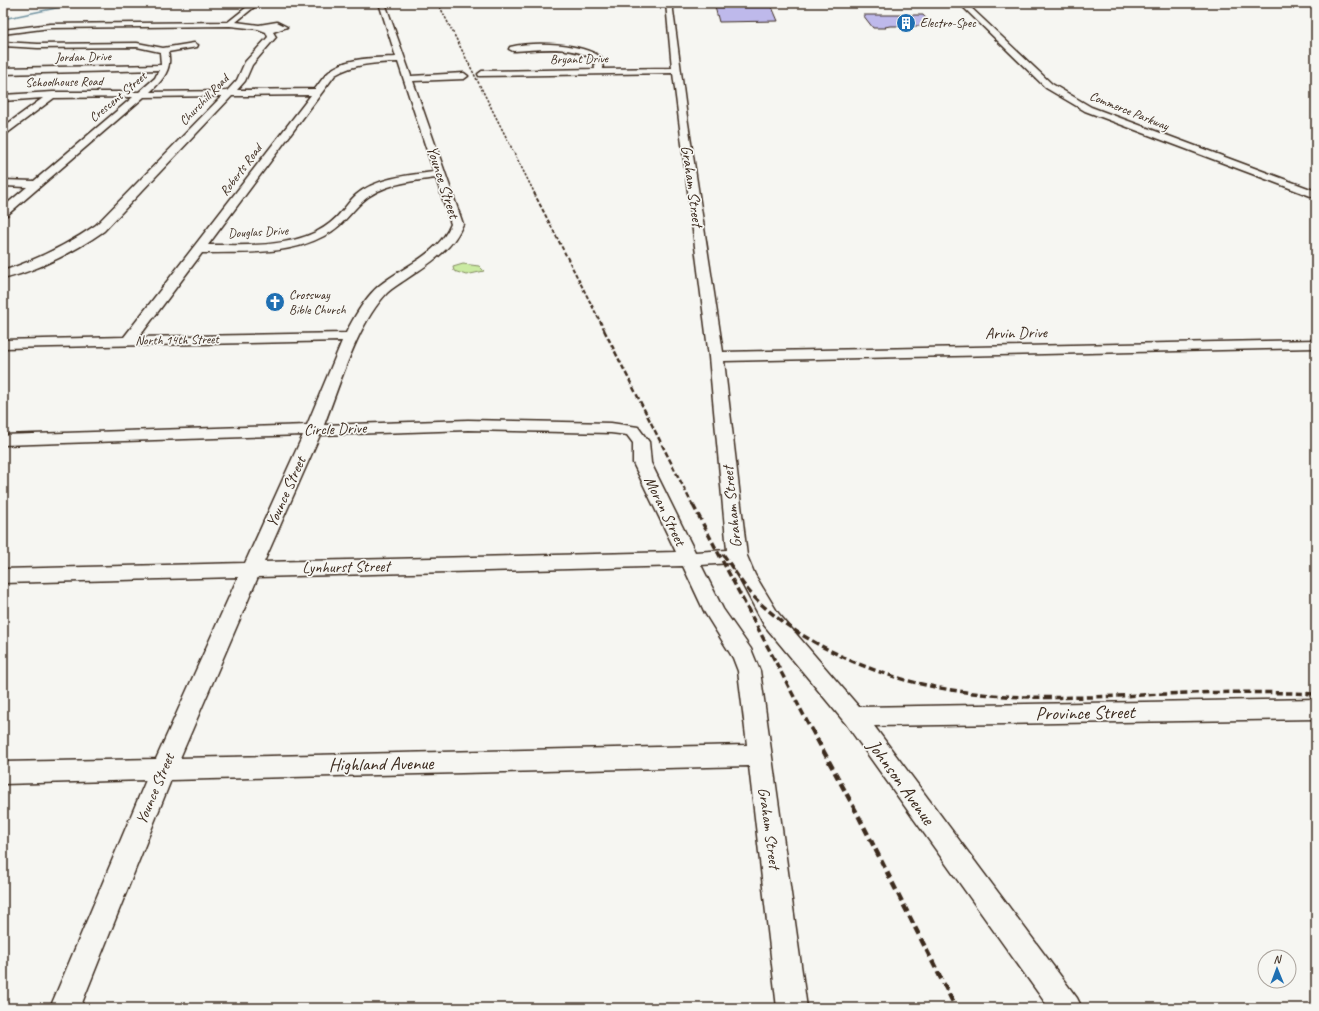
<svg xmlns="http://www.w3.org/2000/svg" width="1319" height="1011" font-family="Caveat,sans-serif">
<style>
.green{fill:#caeaa2;stroke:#828a60}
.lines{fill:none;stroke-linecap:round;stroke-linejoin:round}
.stream{stroke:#7394a2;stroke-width:1.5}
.building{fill:#beb9eb;stroke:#3b2a1e}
.minor-casing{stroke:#3b2a1e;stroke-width:3}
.minor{fill:#f6f6f2;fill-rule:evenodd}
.rail-far4{stroke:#3b2a1e;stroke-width:1.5;stroke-dasharray:2.5 1.5;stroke-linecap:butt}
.rail-far3{stroke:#3b2a1e;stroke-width:2;stroke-dasharray:4 2;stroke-linecap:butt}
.rail-far2{stroke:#3b2a1e;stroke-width:2.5;stroke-dasharray:5.5 2.5;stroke-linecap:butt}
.rail-far1{stroke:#3b2a1e;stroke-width:3.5;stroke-dasharray:7 3.5;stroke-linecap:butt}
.rail{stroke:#3b2a1e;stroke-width:4.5;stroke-dasharray:8 4.5;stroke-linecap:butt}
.labels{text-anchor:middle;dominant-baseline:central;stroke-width:3.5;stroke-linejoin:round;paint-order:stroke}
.far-poi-label{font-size:13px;fill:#3b2a1e;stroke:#f6f6f2;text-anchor:start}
.far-street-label{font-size:13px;fill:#3b2a1e;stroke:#f6f6f2}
.street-label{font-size:16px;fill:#3b2a1e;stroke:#f6f6f2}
.near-street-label{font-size:19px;fill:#3b2a1e;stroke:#f6f6f2}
</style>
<rect width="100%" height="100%" fill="#f6f6f2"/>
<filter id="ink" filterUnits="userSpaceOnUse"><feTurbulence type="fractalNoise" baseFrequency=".025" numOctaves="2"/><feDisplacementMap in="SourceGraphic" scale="8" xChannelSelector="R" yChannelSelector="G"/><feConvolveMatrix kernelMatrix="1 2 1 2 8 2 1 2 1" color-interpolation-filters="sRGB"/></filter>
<g filter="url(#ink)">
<!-- green -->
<path class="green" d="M463 264 479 266 484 271 466 275 454 271 453 267Z"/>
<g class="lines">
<!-- stream -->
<path class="stream" d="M3 19 80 3"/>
</g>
<!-- building -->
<g class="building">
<path d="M715 7H772L778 21 719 22Z"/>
<path d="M863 15H923L933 26H890L885 27 886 28H873Z"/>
</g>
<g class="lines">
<defs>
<g id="minor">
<path d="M252 3H259L236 22 259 25 277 22 287 27 273 32 276 37 252 65 245 81 237 90 315 89C319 84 323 77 329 72 344 57 377 58 396 57L379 3H385L411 76 464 73 468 76 464 79 413 81 463 224C452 251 428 264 405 280 399 284 392 288 387 293 357 324 340 384 324 425L468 420 611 423 638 427 649 442 651 463 695 552 727 550 709 357 673 73 479 76 478 74 482 71 595 69 594 60C571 44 539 50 513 51L509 49 510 47C535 41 580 43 601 57L603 69 672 68 666 3H672L686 110 723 352 1316 340V348L724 361 747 556 755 575 778 613 859 707 1316 699V719L874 726 1077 998 1082 1008H1049L846 724 764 625 731 563 701 565 723 609 751 649 760 671 807 1008H777L749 766 171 780 80 1008H50L146 780 3 784V762L156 759 238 577 3 583V569L245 563 303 435 3 445V435L307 425 342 341 3 348V340L124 337 311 95 232 96 104 231C74 252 39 270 3 279V271C36 260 67 245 96 225L222 96 144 97 7 215 3 216V207L27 187 3 186V180L34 181 133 97 54 98 6 134 3 135V127L43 98 3 101V95L53 92H139L155 78 159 70 3 74V68L161 65 160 52 137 47 38 48 3 46V42L38 44 137 43 163 48 194 43 198 45 197 47 168 52C173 69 162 81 150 92L227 91 237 80 245 62 268 37 266 32 258 29 230 26 50 28 3 34V30L50 24 228 22ZM398 62 434 172C409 175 376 178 356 195 350 200 347 206 342 211 335 220 326 227 316 232 282 248 244 245 208 245L335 75C355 63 376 63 398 62ZM436 178 451 224C439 254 404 266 380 285 366 296 354 317 346 333L139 337 202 253C243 252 287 256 324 236 342 227 348 215 362 202 381 184 412 181 436 178ZM468 430 611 433 627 435 633 443V463L676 552 264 562 320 435ZM683 566 705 613 733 658 738 671 747 745 180 758 258 577Z"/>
<path d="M959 3H966L1052 84 1091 107 1316 191V198L1085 111 1046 88Z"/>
</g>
</defs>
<!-- minor casing -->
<use href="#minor" class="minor-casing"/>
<!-- minor -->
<use href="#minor" class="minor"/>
<!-- rail-far4 -->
<path class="rail-far4" d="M438 3 535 194"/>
<!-- rail-far3 -->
<path class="rail-far3" d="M534 193 605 331"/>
<!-- rail-far2 -->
<path class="rail-far2" d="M604 330 693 506"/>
<!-- rail-far1 -->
<g class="rail-far1">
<path d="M693 505 811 729"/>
<path d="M723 554C733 568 741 583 753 596 775 619 803 637 831 651 946 710 1063 698 1187 693 1230 692 1273 692 1316 694"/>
</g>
<!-- rail -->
<path class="rail" d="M811 728 859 817 956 1008"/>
</g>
</g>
<!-- icons -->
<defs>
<symbol id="building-disc" viewBox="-11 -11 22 22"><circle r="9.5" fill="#1f6fb2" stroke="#f6f6f2"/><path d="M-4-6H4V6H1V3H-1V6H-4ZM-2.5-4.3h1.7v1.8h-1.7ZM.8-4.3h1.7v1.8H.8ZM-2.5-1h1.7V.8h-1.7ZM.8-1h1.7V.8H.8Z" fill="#fff"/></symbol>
<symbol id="church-disc" viewBox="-11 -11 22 22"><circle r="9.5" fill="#1f6fb2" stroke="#f6f6f2"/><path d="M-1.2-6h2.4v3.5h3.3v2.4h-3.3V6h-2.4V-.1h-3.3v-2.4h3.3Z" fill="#fff"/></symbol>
</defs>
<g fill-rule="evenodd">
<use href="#building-disc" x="895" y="12" width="22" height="22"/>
<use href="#church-disc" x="264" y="291" width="22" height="22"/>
</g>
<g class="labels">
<!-- far-poi labels -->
<g class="far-poi-label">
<text x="920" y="23">Electro-Spec</text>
<text x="289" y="295">Crossway<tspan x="289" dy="15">Bible Church</tspan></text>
</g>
<!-- far-street labels -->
<g class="far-street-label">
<text transform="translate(83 57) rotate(-1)">Jordan Drive</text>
<text transform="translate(579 59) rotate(-1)">Bryant Drive</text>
<text transform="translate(64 82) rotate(-1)">Schoolhouse Road</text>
<text transform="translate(118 97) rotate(-40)">Crescent Street</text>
<text transform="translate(204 100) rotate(-46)">Churchill Road</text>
<text transform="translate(1129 111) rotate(22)">Commerce Parkway</text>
<text transform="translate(241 170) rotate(-53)">Roberts Road</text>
<text transform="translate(258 232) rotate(-3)">Douglas Drive</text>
<text transform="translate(177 340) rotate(-1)">North 14th Street</text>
</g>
<!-- street labels -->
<g class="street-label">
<text transform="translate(443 182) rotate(72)">Younce Street</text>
<text transform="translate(692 186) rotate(82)">Graham Street</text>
<text transform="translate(1016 333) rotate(-1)">Arvin Drive</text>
<text transform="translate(335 429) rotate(-2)">Circle Drive</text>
<text transform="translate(286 492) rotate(-66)">Younce Street</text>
<text transform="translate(732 507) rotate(-96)">Graham Street</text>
<text transform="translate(665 511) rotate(64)">Moran Street</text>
<text transform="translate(346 567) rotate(-1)">Lynhurst Street</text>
<text transform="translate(155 789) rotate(-67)">Younce Street</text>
<text transform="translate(769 828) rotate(82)">Graham Street</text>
</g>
<!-- near-street labels -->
<g class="near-street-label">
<text transform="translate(1085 713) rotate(-1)">Province Street</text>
<text transform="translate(381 764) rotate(-1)">Highland Avenue</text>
<text transform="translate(901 782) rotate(54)">Johnson Avenue</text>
</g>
</g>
<!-- margin -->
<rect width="1319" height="1011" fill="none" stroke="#f6f6f2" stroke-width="16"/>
<rect x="8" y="8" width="1303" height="995" fill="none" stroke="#3b2a1e" stroke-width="1.5" filter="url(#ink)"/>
<!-- north arrow -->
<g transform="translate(1277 969) rotate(359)"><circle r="19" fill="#f6f6f2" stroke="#aba49d"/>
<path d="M0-3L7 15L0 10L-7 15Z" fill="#1f6fb2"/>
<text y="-6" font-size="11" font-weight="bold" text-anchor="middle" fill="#3b2a1e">N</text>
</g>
</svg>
